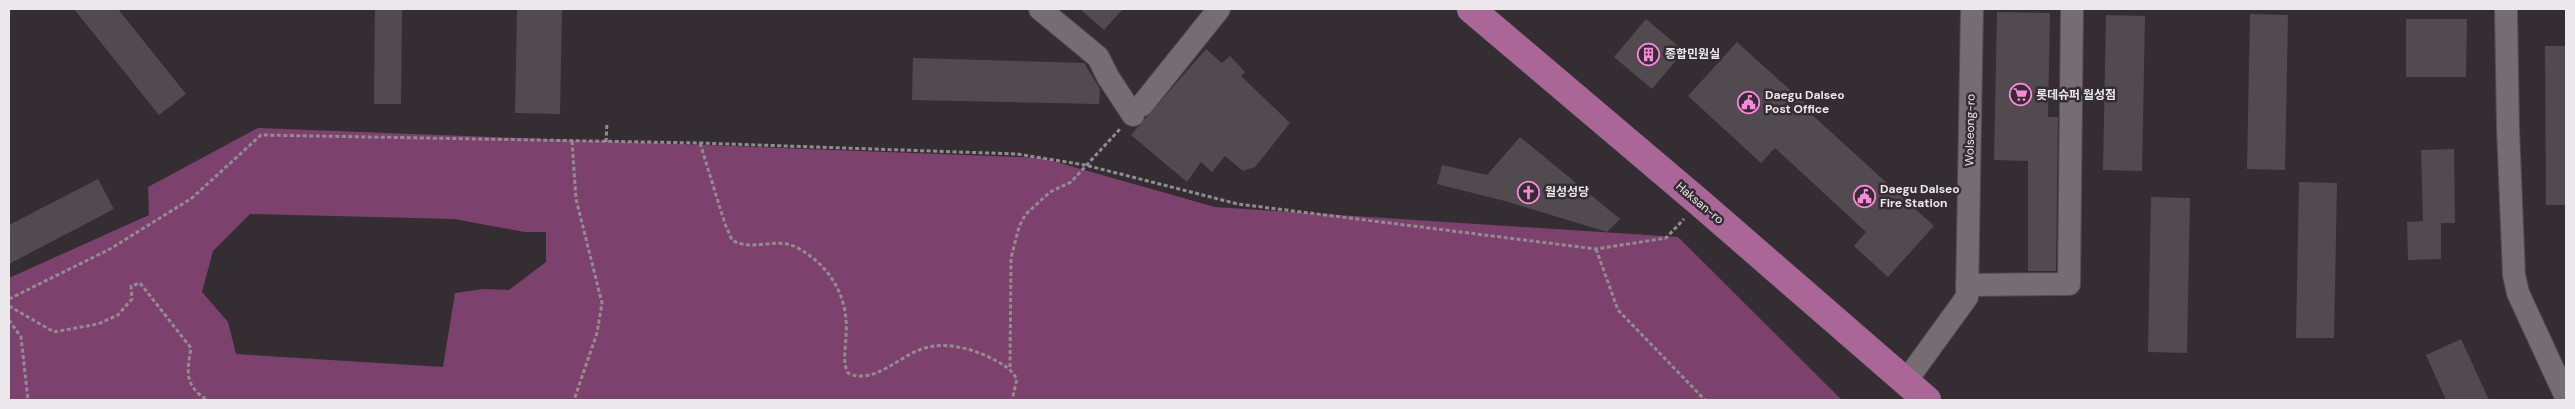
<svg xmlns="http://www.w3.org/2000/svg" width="2575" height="409" font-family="'DM Sans','Noto Sans KR',sans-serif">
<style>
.forest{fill:#7d416d;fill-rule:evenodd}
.building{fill:#514a4f}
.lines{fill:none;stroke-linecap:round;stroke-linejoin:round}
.minor-casing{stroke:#524c50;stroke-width:24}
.major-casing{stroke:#524c50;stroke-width:29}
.path{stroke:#918c8f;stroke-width:3;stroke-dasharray:4 2.5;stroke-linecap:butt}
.minor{stroke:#756d72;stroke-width:22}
.major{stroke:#a96697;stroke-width:28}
.labels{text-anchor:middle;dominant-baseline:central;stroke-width:5;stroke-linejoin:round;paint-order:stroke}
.poi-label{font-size:12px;font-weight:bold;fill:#ebe7ea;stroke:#342e32;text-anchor:start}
.street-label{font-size:12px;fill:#ebe7ea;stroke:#342e32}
</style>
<rect width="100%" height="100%" fill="#342e32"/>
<!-- forest -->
<path class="forest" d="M258 128 1042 158 1215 207 1678 237 1842 400H9V278L149 215 148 187ZM250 214 454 219 525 232H546V262L509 290 484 289 455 293 443 367 236 354 228 322 202 292 213 251Z"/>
<!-- building -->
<g class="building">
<path d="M74 9H118L186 94 159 115Z"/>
<path d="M375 9H402L401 104H374Z"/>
<path d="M517 9H562L560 114 515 113Z"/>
<path d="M1080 9H1123L1104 30Z"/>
<path d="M1997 12 2050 13 2048 117H2058L2056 271H2028V161L1994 160Z"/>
<path d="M2250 14 2288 15 2285 170 2247 169Z"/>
<path d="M2106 15 2145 16 2142 171 2103 170Z"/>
<path d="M1646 19 1684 51 1652 89 1614 57Z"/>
<path d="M2406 19H2467L2466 77H2406Z"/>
<path d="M1737 42 1810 108 1808 111 1934 226 1888 277 1854 246 1866 232 1775 148 1761 163 1688 96Z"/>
<path d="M2545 46H2566V205H2546Z"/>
<path d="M1206 49 1222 63 1230 56 1245 72 1241 76 1290 123 1255 167 1243 171 1225 156 1212 172 1201 162 1187 182 1131 135Z"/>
<path d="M913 58 1084 63 1100 89 1099 104 912 100Z"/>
<path d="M1520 137 1620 219 1607 232 1505 201 1437 184 1442 165 1487 175Z"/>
<path d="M2454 149 2455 223H2441V259L2408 260 2407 222 2423 221 2421 150Z"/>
<path d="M98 179 114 209 9 264V225Z"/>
<path d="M2299 182 2337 183 2334 338H2296Z"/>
<path d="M2151 197 2190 198 2187 353 2148 352Z"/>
<path d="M2461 339 2489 400H2446L2426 355Z"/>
</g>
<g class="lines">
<defs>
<g id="minor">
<path d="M1040 9 1098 57 1108 77 1133 115"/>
<path d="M2506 9 2508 129 2514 275 2518 293 2566 397"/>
<path d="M1142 105 1219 9"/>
<path d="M1967 285 2069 284 2072 9"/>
<path d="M1906 381 1967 297 1972 9"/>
</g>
<path id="major" d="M1471 9 1700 203 1927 400"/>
</defs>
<!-- minor casing -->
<use href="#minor" class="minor-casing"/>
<!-- major casing -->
<use href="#major" class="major-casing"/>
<!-- path -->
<g class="path">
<path d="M572 141 576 199 602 303 597 333 574 400"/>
<path d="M606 142 607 123"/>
<path d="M700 143 725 224 732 240C751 252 776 237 796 247 830 265 849 297 846 335 846 347 842 362 848 373 872 385 898 358 919 350 941 341 966 347 987 356 1000 363 1009 366 1017 379L1012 400"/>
<path d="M1596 249 1618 310 1705 400"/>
<path d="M9 299 110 249 192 198 261 135 700 143 1017 154 1085 165 1238 204 1596 249 1666 238 1684 219"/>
<path d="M9 306 54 332 98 324 118 315 132 299 131 286 140 283 191 348C187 372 184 385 207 400"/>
<path d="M9 320 21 337 28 400"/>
<path d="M1010 367 1011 258 1019 227 1025 215 1038 203 1050 192 1071 182 1120 129"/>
</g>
<!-- minor -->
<use href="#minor" class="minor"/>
<!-- major -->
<use href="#major" class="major"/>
</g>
<!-- icons -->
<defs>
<symbol id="building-ring" viewBox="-11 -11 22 22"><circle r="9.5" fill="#342e32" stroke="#ff85df" stroke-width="1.5"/><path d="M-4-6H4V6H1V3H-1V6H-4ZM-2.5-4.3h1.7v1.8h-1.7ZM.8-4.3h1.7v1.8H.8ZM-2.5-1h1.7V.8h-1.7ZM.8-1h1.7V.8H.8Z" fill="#ff85df"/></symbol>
<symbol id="supermarket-ring" viewBox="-11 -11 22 22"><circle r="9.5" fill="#342e32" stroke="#ff85df" stroke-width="1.5"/><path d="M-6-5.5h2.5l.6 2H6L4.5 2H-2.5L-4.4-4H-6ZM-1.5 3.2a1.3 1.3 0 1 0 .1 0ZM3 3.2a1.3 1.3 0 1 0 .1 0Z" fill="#ff85df"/></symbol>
<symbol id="civic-ring" viewBox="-11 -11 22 22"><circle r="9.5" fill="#342e32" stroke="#ff85df" stroke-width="1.5"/><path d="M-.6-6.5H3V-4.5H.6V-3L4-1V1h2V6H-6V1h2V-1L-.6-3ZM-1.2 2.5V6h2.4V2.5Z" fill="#ff85df"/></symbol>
<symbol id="church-ring" viewBox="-11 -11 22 22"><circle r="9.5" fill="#342e32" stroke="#ff85df" stroke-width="1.5"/><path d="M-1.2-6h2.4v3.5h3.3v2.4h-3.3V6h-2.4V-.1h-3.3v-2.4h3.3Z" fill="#ff85df"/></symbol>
</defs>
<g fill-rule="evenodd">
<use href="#building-ring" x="1636" y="42" width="25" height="25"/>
<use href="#supermarket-ring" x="2008" y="82" width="25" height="25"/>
<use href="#civic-ring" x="1736" y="90" width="25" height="25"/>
<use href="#church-ring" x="1516" y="180" width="25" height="25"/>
<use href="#civic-ring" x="1852" y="184" width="25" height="25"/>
</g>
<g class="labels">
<!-- poi labels -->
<g class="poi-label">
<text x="1665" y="54">종합민원실</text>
<text x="1765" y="95">Daegu Dalseo<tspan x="1765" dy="14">Post Office</tspan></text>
<text x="2036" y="95">롯데슈퍼 월성점</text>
<text x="1880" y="189">Daegu Dalseo<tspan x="1880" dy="14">Fire Station</tspan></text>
<text x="1545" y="192">월성성당</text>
</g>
<!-- street labels -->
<g class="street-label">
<text transform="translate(1970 130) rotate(-89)">Wolseong-ro</text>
<text transform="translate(1700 203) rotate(40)">Haksan-ro</text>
</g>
</g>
<!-- border -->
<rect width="2575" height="409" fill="none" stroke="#ebe7ea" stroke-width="20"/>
</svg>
